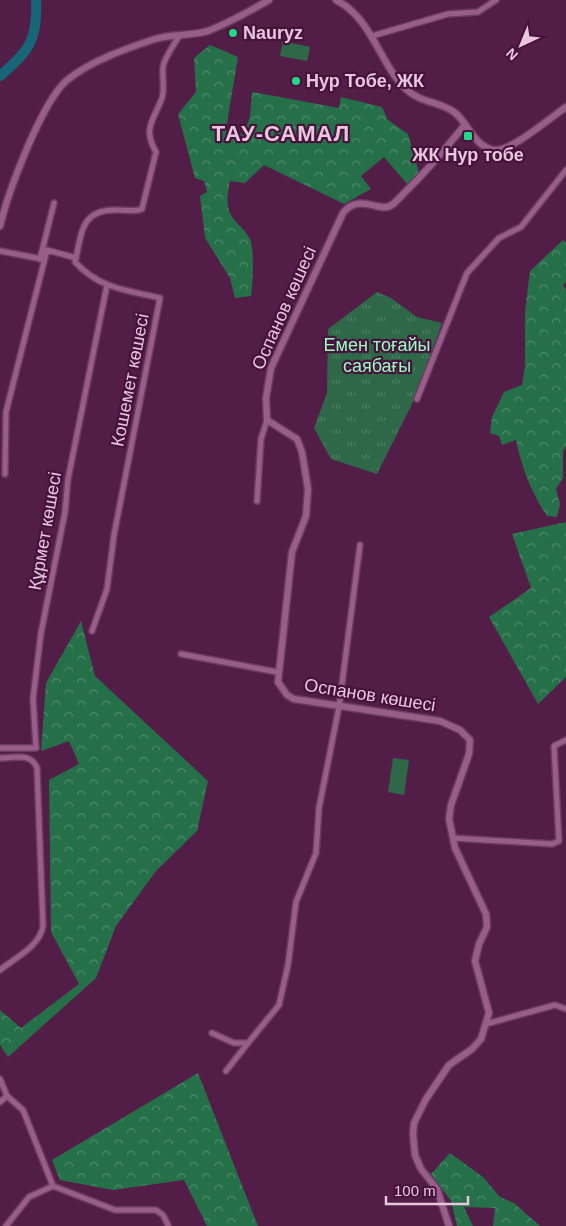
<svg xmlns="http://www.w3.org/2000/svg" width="566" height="1226" font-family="Arial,sans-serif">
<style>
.forest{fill:url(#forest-crowns)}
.park{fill:url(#park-tufts)}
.garden{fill:#2e6848}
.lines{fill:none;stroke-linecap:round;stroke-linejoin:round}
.river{stroke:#166678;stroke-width:10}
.minor-casing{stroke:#6b3c62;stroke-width:8}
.tertiary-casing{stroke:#6b3c62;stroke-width:9}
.minor{stroke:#995d8a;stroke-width:5}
.tertiary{stroke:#995d8a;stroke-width:6}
.poi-dot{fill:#21d887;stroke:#47123c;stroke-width:2}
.labels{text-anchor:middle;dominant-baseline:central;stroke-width:4.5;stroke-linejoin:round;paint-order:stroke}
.poi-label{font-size:18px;font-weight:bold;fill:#e8c7de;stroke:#47123c;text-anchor:start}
.street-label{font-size:18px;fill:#e8c7de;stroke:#47123c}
.park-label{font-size:18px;fill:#97fcc0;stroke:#47123c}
.district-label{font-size:22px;font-weight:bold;letter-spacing:1px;fill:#e8c7de;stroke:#47123c}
</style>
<defs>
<pattern id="forest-crowns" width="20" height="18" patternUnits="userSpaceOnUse" patternTransform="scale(1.25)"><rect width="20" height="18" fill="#257049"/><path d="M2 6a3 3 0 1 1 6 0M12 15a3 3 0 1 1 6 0" fill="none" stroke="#4f896b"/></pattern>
<pattern id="park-tufts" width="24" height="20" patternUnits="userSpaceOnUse" patternTransform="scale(1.25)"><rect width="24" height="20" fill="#2e6848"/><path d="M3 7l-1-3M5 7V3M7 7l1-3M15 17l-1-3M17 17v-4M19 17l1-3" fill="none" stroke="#4c7c62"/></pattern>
</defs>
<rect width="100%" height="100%" fill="#521d47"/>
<!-- forest -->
<g class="forest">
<path d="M210 45 238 57 226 129 244 135 250 116 252 92 339 108 341 97 382 107 388 120 408 134 419 173 407 184 384 157 361 176 371 189 344 204 264 165 245 183 230 181C226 200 225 212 240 226 244 230 249 236 251 242 254 256 253 282 251 296L235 298 230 278 205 238 200 196 207 192 204 181 195 178 178 114 196 92 194 58Z"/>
<path d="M563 240 566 243V282L563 285 566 290V446L563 451V478L556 489 560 504 557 517 547 516C531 492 522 469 516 440L502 445 499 436 490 433 492 417 504 392 522 385 525 366V312L530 271Z"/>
<path d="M566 522V677L538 704 489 617 531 588 512 534Z"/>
<path d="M81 621 95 676 208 781 197 831 156 871 116 926 96 978 8 1057 0 1045V1010L21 1028 79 984 51 932 49 780 79 764 69 741 41 751 46 683Z"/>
<path d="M198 1073 258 1226H207L184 1180 113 1190 60 1180 52 1160Z"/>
<path d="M450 1153 483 1177 500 1197 514 1203 540 1226H493L495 1208 464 1207 473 1226H457L451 1201 431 1174Z"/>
</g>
<!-- park -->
<path class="park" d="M377 292 391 298 417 317 442 323 414 400 377 474 331 459 314 428 327 393 328 329Z"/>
<!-- garden -->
<g class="garden">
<path d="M283 41 310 47 307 61 280 56Z"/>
<path d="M393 758 409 760 404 795 388 792Z"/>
</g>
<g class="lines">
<!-- river -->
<path class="river" d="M0 76C29 51 38 40 36 0"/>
<defs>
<g id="minor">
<path d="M372 36 448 14 478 12 496 0"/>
<path d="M0 251 42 259"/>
<path d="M76 258C82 229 83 208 119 210 126 210 135 212 142 209L156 152C142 128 154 120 162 98 165 88 162 78 163 67 164 58 174 45 179 36"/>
<path d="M40 259 54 203"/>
<path d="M417 399 467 273 499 238 521 227 566 170"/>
<path d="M5 474 6 412 47 250 76 258 75 262C100 289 126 290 160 298L114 535 107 589 92 631"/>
<path d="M257 501 261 439 267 420"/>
<path d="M181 654 277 672"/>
<path d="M0 748H36L33 698 41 633 65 512 68 479 107 285"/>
<path d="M0 758C14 758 31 752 37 768L43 926C40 946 15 958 0 970"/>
<path d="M453 838 552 844 559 841 554 746 566 740"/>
<path d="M486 1024 555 1005 566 1009"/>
<path d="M212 1033 234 1043H248L279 1005 288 965 296 902 316 853 319 808 339 707 360 545"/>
<path d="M226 1071 248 1043"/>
<path d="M0 1079 7 1096 0 1102"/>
<path d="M7 1096 23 1110 53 1186"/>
<path d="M6 1226 29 1197 53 1186 115 1210H156L163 1215 168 1225"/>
</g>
<g id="tertiary">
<path d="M336 0C372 18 379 63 406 89 420 103 439 101 454 112 465 120 470 135 481 144 484 146 491 150 495 150 512 151 551 117 566 107"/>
<path d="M0 226C8 192 41 104 66 81 90 61 125 49 155 39 172 34 191 36 208 31 228 23 250 11 269 0"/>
<path d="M449 1226 437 1189 421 1169 415 1155 413 1134 414 1123 426 1099 449 1065 472 1049 481 1039 489 1013 475 961 479 944 487 927 486 914 455 848 449 819 451 805 469 754 470 740 460 730 440 721 294 699 287 695 278 682 292 552 306 516 308 489 302 452 297 439 267 420 266 398 271 368 343 213C358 193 379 212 390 206 396 203 402 195 407 190 428 170 446 148 464 126"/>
</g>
</defs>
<!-- minor casing -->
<use href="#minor" class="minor-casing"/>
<!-- tertiary casing -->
<use href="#tertiary" class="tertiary-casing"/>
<!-- minor -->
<use href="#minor" class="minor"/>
<!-- tertiary -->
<use href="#tertiary" class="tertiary"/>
</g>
<!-- markers -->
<g class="poi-dot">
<circle cx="233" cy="33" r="5"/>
<circle cx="296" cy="81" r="5"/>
<rect x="463" y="131" width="10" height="10" rx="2.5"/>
</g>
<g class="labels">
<!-- poi labels -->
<g class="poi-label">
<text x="243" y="33">Nauryz</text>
<text x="306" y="81">Нур Тобе, ЖК</text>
<text x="468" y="155" text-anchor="middle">ЖК Нур тобе</text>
</g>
<!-- street labels -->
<g class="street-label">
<text transform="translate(284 308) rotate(-66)">Оспанов көшесі</text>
<text transform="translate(130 380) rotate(-79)">Кошемет көшесі</text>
<text transform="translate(45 531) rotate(-80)">Құрмет көшесі</text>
<text transform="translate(370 695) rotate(9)">Оспанов көшесі</text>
</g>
<!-- park labels -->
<g class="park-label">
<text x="377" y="345">Емен тоғайы<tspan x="377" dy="21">саябағы</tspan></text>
</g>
<!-- district labels -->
<g class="district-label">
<text x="281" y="133">ТАУ-САМАЛ</text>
</g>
</g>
<!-- north arrow -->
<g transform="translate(521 45) rotate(224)" stroke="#47123c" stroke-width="4" paint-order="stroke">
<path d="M0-4L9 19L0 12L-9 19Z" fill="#e8c7de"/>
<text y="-8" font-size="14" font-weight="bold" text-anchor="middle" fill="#e8c7de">N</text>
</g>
<!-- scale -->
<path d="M386 1196v8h82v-8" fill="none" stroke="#e8c7de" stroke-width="2.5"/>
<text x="394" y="1196" font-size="15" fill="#e8c7de" stroke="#47123c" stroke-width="4" paint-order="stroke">100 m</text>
</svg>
